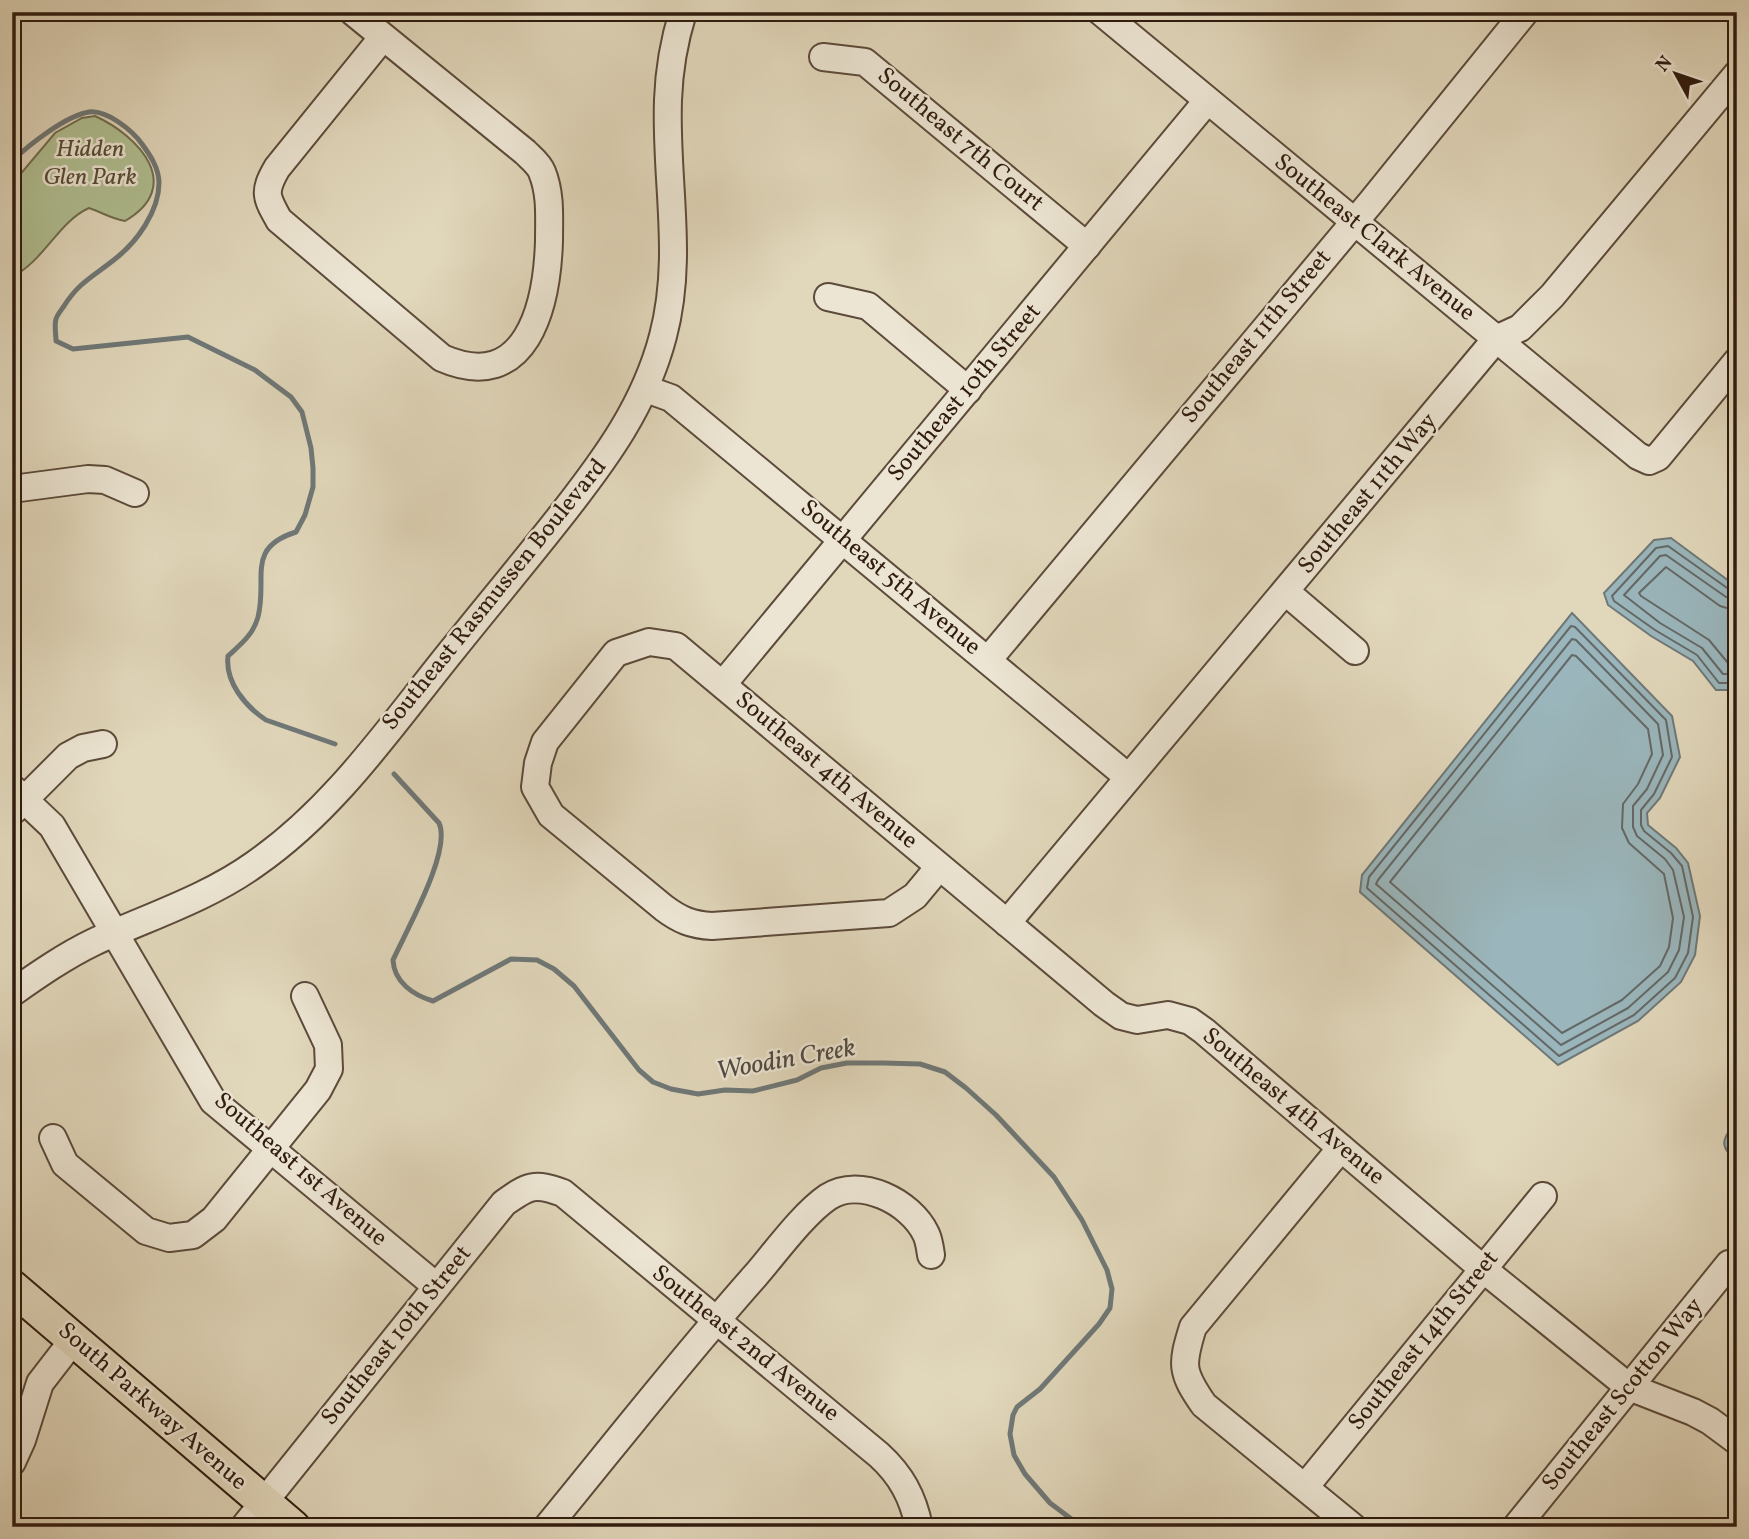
<svg xmlns="http://www.w3.org/2000/svg" width="1749" height="1539" font-family="Vollkorn,serif">
<style>
.green{fill:#b0bf92;stroke:#706d50;stroke-width:2}
.water{fill:#9ab6bc;stroke:#6f7877;stroke-width:2}
.lines{fill:none;stroke-linecap:round;stroke-linejoin:round}
.shore{stroke:#646866;stroke-width:2}
.stream{stroke:#6f7877;stroke-width:5}
.minor-casing{stroke:#5c4a3a;stroke-width:30}
.major-casing{stroke:#2f1b0f;stroke-width:37}
.minor{stroke:#ece5d3;stroke-width:26}
.major{stroke:#e1d7bb;stroke-width:33}
.labels{text-anchor:middle;dominant-baseline:central;stroke-width:5;stroke-linejoin:round;paint-order:stroke}
.street-label{font-size:24px;fill:#2f1b0f;stroke:#ece5d3}
.park-label{font-size:24px;font-style:italic;fill:#564c36;stroke:#ece5d3}
.water-label{font-size:26px;font-style:italic;fill:#4f4a43;stroke:#ece5d3}
</style>
<rect width="100%" height="100%" fill="#e1d7bb"/>
<filter id="stains"><feTurbulence type="fractalNoise" baseFrequency=".00286" numOctaves="4"/><feColorMatrix values="0 0 0 0 .2 0 0 0 0 .09 0 0 0 0 .02 0 0 0 .5 -.17"/></filter>
<radialGradient id="worn" r=".72"><stop offset=".6" stop-color="#630" stop-opacity="0"/><stop offset="1" stop-color="#630" stop-opacity=".3"/></radialGradient>
<!-- green -->
<path class="green" d="M95 116C139 136 185 186 125 221 112 219 101 212 89 208 58 222 45 260 12 277V184L55 133 82 118Z"/>
<!-- water -->
<g class="water">
<path d="M1671 538 1737 587V688L1735 690H1716L1693 661 1651 636 1608 605 1604 593 1654 540Z"/>
<path d="M1572 613 1672 716 1680 757 1660 798 1647 813 1648 825 1676 848 1688 863 1700 916 1695 955 1681 982 1638 1021 1558 1065 1360 892 1362 875Z"/>
<path d="M1737 1121V1158L1736 1159C1716 1146 1725 1135 1737 1121Z"/>
</g>
<g class="lines">
<!-- shore -->
<g class="shore">
<path d="M1737 591 1730 590 1668 546 1656 548 1612 596 1614 601 1655 630 1697 655 1719 683H1737"/>
<path d="M1737 600 1726 597 1666 555 1660 556 1624 595 1660 623 1702 648 1723 674H1737"/>
<path d="M1737 611 1720 606 1666 567 1639 593 1641 596 1709 640 1728 663H1737"/>
<path d="M1571 626 1575 627 1666 720 1672 757 1654 794 1641 810V825L1644 831 1671 853 1682 866 1693 917 1688 953 1675 978 1634 1015 1559 1056 1367 888 1369 877Z"/>
<path d="M1572 639 1576 640 1658 724 1663 755 1647 789 1633 806V827L1637 836 1665 859 1673 870 1684 917 1679 950 1668 972 1628 1008 1561 1045 1376 884 1378 880Z"/>
<path d="M1572 655 1576 656 1648 729 1652 754 1638 784 1623 804 1622 828 1629 843 1664 874 1673 918 1669 947 1660 966 1622 1000 1562 1033 1390 882Z"/>
</g>
<!-- stream -->
<g class="stream">
<path d="M12 161C29 145 65 116 89 112 107 110 132 130 142 144 150 155 159 168 159 183 159 211 137 242 115 259 94 276 79 282 64 306 62 309 57 315 56 319 54 325 56 334 56 341L73 349 188 337 255 370 291 397 302 412 311 448 313 468V487L305 515 296 532C245 548 268 578 258 617 253 635 241 644 228 656 225 682 245 706 266 720L335 744"/>
<path d="M394 774 439 823C452 851 406 931 393 960 394 982 413 995 433 1001L511 959 537 960 554 969 574 986 639 1070 653 1082 671 1089 698 1094 725 1090 753 1091 797 1080 821 1068 847 1063H884L920 1064 945 1072 966 1088 996 1115 1054 1177 1082 1220 1107 1270 1112 1289 1110 1308 1099 1324 1040 1389 1017 1407 1013 1415 1010 1434 1014 1455 1025 1474 1050 1503 1082 1527"/>
</g>
<defs>
<g id="minor">
<path d="M353 12 525 152C531 158 539 164 542 172 551 194 549 217 549 241 547 305 527 395 442 358L279 220C266 197 263 192 277 168L383 37"/>
<path d="M1101 12 1638 456 1649 461 1658 457 1737 361"/>
<path d="M823 57 865 62 1087 246"/>
<path d="M828 297 868 306 968 390"/>
<path d="M646 389 671 398 1128 777"/>
<path d="M12 489 88 479 105 480 135 493"/>
<path d="M1286 592 1355 651"/>
<path d="M988 660 1372 201 1525 12"/>
<path d="M723 684 1207 101"/>
<path d="M12 788 52 826 213 1101 436 1286"/>
<path d="M14 810 68 756 83 748 103 744"/>
<path d="M939 867 915 896 889 913 712 926C692 925 680 920 664 908L551 815 535 787 538 763 545 742 616 653 649 642 676 646 1104 1004 1121 1016 1137 1020 1168 1015 1190 1021 1204 1031 1483 1269 1629 1387 1693 1412 1710 1421 1737 1441"/>
<path d="M1007 923 1496 339 1520 328 1552 296 1737 74"/>
<path d="M12 993C39 974 65 956 94 942 148 917 206 899 255 864 336 808 393 723 454 648 490 603 527 559 563 513 606 458 645 405 663 336 684 257 665 180 668 100 669 70 674 41 683 12"/>
<path d="M53 1138 65 1164 146 1231 169 1238 193 1235 214 1219 318 1090 329 1069 328 1045 305 996"/>
<path d="M1341 1148 1193 1327C1181 1365 1181 1372 1204 1405L1353 1527"/>
<path d="M12 1462 22 1440 40 1383 74 1339"/>
<path d="M1305 1487 1543 1196"/>
<path d="M244 1527 504 1203C528 1186 534 1182 563 1193L879 1455C901 1475 913 1497 919 1527"/>
<path d="M547 1527C616 1443 683 1357 755 1276 775 1253 803 1214 828 1197 860 1176 911 1202 926 1234 929 1240 930 1248 931 1255"/>
<path d="M1516 1527 1729 1264"/>
</g>
<path id="major" d="M12 1287 293 1527"/>
</defs>
<!-- minor casing -->
<use href="#minor" class="minor-casing"/>
<!-- major casing -->
<use href="#major" class="major-casing"/>
<!-- minor -->
<use href="#minor" class="minor"/>
<!-- major -->
<use href="#major" class="major"/>
</g>
<g class="labels">
<!-- street labels -->
<g class="street-label">
<text transform="translate(960 140) rotate(40)">Southeast 7th Court</text>
<text transform="translate(1374 238) rotate(39)">Southeast Clark Avenue</text>
<text transform="translate(1257 337) rotate(-50)">Southeast 11th Street</text>
<text transform="translate(965 393) rotate(-50)">Southeast 10th Street</text>
<text transform="translate(1368 494) rotate(-50)">Southeast 11th Way</text>
<text transform="translate(890 578) rotate(40)">Southeast 5th Avenue</text>
<text transform="translate(495 595) rotate(-51)">Southeast Rasmussen Boulevard</text>
<text transform="translate(826 771) rotate(40)">Southeast 4th Avenue</text>
<text transform="translate(1293 1107) rotate(40)">Southeast 4th Avenue</text>
<text transform="translate(300 1170) rotate(41)">Southeast 1st Avenue</text>
<text transform="translate(397 1336) rotate(-51)">Southeast 10th Street</text>
<text transform="translate(1424 1341) rotate(-51)">Southeast 14th Street</text>
<text transform="translate(745 1344) rotate(39)">Southeast 2nd Avenue</text>
<text transform="translate(1623 1395) rotate(-51)">Southeast Scotton Way</text>
<text transform="translate(152 1407) rotate(41)">South Parkway Avenue</text>
</g>
<!-- park labels -->
<g class="park-label">
<text x="90" y="150">Hidden<tspan x="90" dy="28">Glen Park</tspan></text>
</g>
<!-- water labels -->
<g class="water-label">
<text transform="translate(786 1060) rotate(-10)">Woodin Creek</text>
</g>
</g>
<!-- margin -->
<rect width="1749" height="1539" fill="none" stroke="#e1d7bb" stroke-width="42"/>
<rect x="14" y="14" width="1721" height="1511" fill="none" stroke="#2f1b0f" stroke-width="3.5"/>
<rect x="21" y="21" width="1707" height="1497" fill="none" stroke="#2f1b0f" stroke-width="2"/>
<!-- north arrow -->
<g transform="translate(1676 74) rotate(310)" stroke="#ece5d3" stroke-width="5" paint-order="stroke">
<path d="M0-5L12 26L0 18L-12 26Z" fill="#2f1b0f"/>
<text y="-10" font-size="19" font-weight="bold" text-anchor="middle" fill="#2f1b0f">N</text>
</g>
<rect width="100%" height="100%" filter="url(#stains)"/>
<rect width="100%" height="100%" fill="url(#worn)"/>
</svg>
